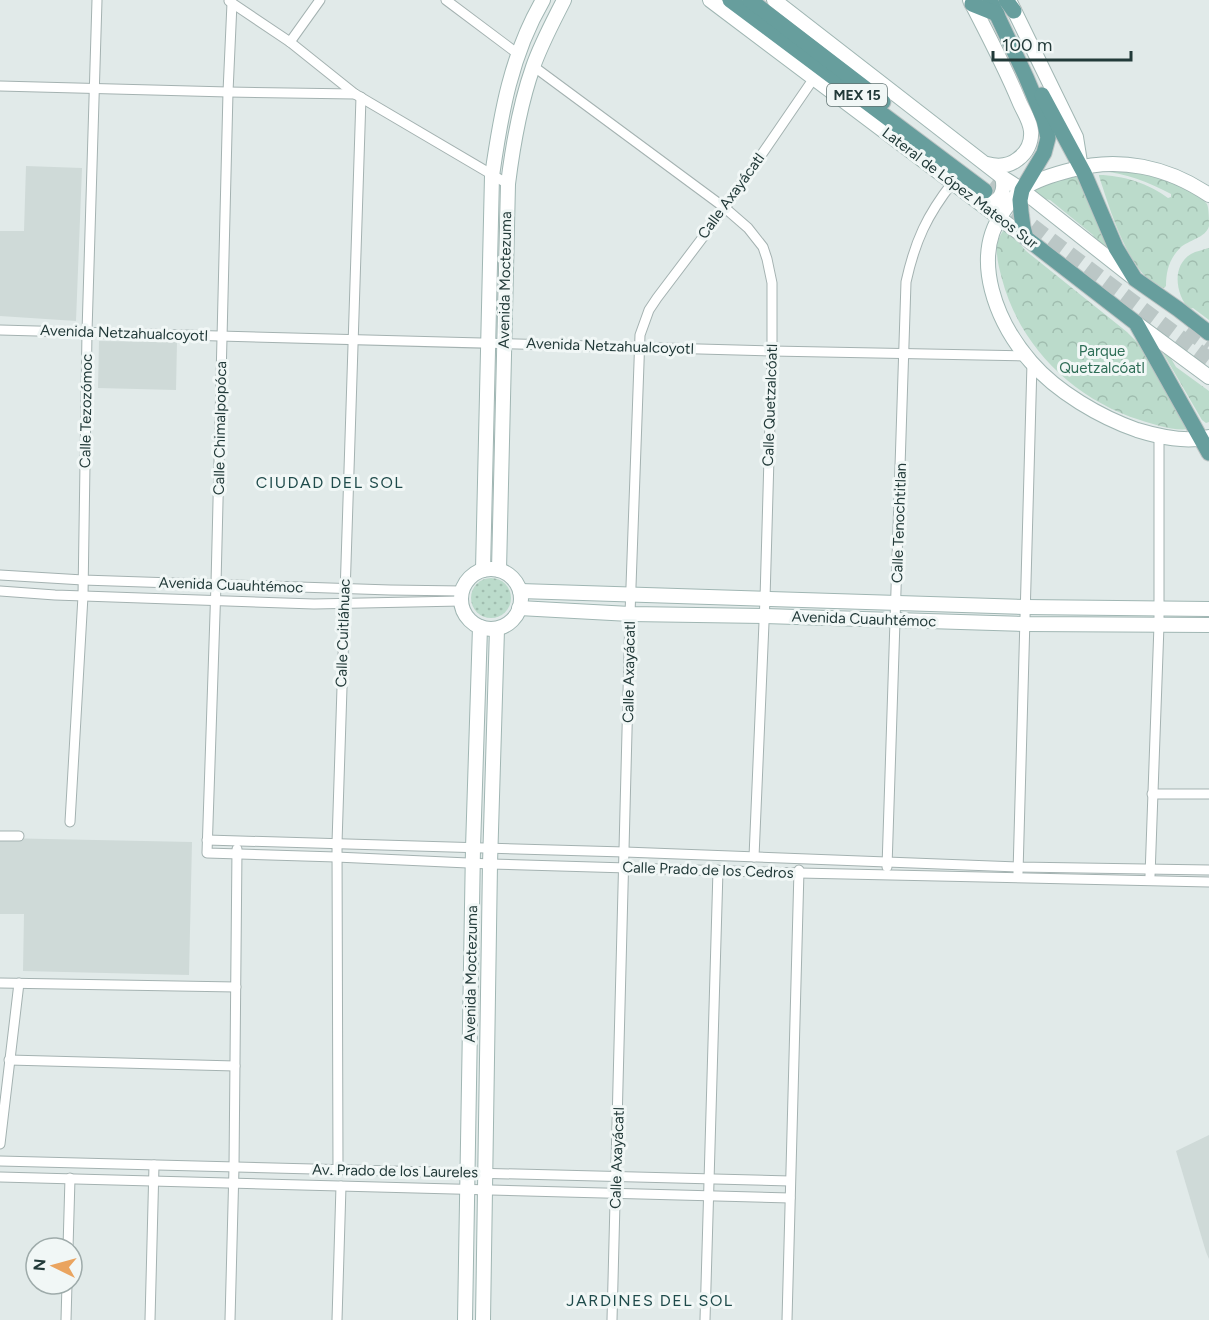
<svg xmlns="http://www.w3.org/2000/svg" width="1209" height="1320" font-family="Figtree,sans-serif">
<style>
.built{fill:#cfdad8}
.grass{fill:url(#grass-dots)}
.forest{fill:url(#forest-crowns)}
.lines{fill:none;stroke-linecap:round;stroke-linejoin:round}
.primary-tunnel{stroke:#bbc7c6;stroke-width:15;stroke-dasharray:15 8;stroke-linecap:butt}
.street-casing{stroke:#a4b2b1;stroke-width:11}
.secondary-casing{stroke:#a0b6b3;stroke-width:16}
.primary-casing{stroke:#bdc4c4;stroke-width:17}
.street{stroke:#fff;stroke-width:9}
.secondary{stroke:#fff;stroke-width:14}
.primary{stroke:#679e9d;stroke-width:15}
.labels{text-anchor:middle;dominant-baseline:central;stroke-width:6;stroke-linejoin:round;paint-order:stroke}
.shield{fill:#f1f7f6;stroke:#607372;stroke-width:1.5}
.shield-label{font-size:14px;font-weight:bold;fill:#223a39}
.street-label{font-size:15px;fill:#223a39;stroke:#f1f7f6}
.park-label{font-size:15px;fill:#2f6e57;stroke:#f1f7f6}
.neighbourhood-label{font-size:16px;letter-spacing:1.5px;fill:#1f4b4b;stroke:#f1f7f6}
</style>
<defs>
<pattern id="grass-dots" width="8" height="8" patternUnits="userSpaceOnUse" patternTransform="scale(1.5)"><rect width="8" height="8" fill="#bbdbcb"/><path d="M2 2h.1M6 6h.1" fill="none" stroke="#a0bdaf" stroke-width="1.8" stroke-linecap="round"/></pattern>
<pattern id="forest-crowns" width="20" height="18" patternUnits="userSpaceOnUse" patternTransform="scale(1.5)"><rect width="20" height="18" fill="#bbdbcb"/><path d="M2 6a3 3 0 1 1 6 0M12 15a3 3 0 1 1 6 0" fill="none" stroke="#a0bdaf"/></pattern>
</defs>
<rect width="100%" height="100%" fill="#e1eae9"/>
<!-- built -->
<g class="built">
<path d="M26 166 82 168 76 321 0 316V231H24Z"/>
<path d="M99 341 177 342 176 390 98 388Z"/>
<path d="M0 838 192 842 189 975 23 971 24 914H0Z"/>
<path d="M1209 1135V1259L1206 1252 1176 1151Z"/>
</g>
<!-- grass -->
<circle class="grass" cx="491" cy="598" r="20"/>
<!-- forest -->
<g class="forest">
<path d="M1099 170C1113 171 1128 169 1141 172 1159 175 1196 189 1207 204 1209 208 1209 221 1209 226 1206 238 1188 240 1180 248 1169 259 1166 272 1166 286L1164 288C1130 280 1109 206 1099 176V175C1122 175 1150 184 1168 198L1171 197V194C1149 182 1125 173 1100 171Z"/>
<path d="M1078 175 1111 246 1109 252 1099 247 1093 235 1050 200 1034 197 1031 192C1038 182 1066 178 1078 175Z"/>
<path d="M1006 227 1026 251 1127 332 1142 347 1189 429C1172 431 1156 425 1140 420 1074 399 1020 347 1002 279 997 260 992 243 1006 227Z"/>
<path d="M1209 248V320L1193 308 1189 309C1176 295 1171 266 1191 254 1196 251 1203 250 1209 248Z"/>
<path d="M1163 353 1169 355 1176 367 1209 391V422L1206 423 1202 420Z"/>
</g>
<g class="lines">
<!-- primary-tunnel -->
<g class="primary-tunnel">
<path d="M990 184 1011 200"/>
<path d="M1014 212 1209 359"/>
<path d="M1187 330 1209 346"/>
</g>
<defs>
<g id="street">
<path d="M446 0 518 54"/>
<path d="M229 1 290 42 355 94 508 184"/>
<path d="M232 3 228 92 216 584 207 853 336 857 490 864 799 873 1209 882"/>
<path d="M290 42 320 0"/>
<path d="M533 66 725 208 748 228 763 247 767 259 772 283V351L765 599 754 857"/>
<path d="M0 86 228 92 355 94"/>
<path d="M0 330 772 351 1026 356"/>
<path d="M0 575 83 580 390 590 462 591"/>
<path d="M0 591 55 595 314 604 461 601"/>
<path d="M1152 794H1209"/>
<path d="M70 822 83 596 87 332 97 0"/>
<path d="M0 836H19"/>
<path d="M207 840 625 852 1018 867 1209 870"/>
<path d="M887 867 906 282C915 241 927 215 953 182"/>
<path d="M1018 873 1032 363"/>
<path d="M1150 876 1159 625V437"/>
<path d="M0 983 236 987"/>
<path d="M9 1060 235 1066"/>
<path d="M0 1144 19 983"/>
<path d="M0 1161 790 1181"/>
<path d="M338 1170 337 843 361 97"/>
<path d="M0 1177 790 1198"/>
<path d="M68 1248 70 1178"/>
<path d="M66 1320 67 1284"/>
<path d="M150 1320 154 1165"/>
<path d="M230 1320 234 1167 237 849"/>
<path d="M337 1320 341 1186"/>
<path d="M612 1320 630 614 640 335 649 310 657 298 725 208 814 78"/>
<path d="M705 1320 718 870"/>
<path d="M787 1320 799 870"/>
</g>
<g id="secondary">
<path d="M710 0 1026 238"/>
<path d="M774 0 1002 177 1022 190 1131 276"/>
<path d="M970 0C987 33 1005 67 1019 101 1023 111 1030 120 1031 131 1032 143 1026 153 1018 159 1008 167 998 167 987 164"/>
<path d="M1010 2 1076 137 1080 162"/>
<path d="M1209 195C1168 167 1118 156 1071 170 1055 174 1038 179 1024 188 1016 194 1009 203 1003 212 970 259 997 323 1031 362 1057 392 1100 417 1137 430 1160 437 1186 443 1209 437"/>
<path d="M984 205C1000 203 1006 192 1002 177"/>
<path d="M1136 323 1209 377"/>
<circle cx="491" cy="599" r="30"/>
<path d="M483 570 492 176C501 113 511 55 543 0"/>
<path d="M499 570 508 184C513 144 520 104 533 67 541 44 553 22 564 0"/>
<path d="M520 591 1025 607 1209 609"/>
<path d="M519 608 630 614 764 616 1025 624 1209 625"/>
<path d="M465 1320 473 848 480 627"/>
<path d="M483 1320 490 864 497 629"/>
</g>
<g id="primary">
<path d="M730 0 985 191"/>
<path d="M750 0 883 102"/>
<path d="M990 0 1026 77 1044 120 1048 138 1044 153 1022 190 1020 200 1021 212 1023 227 1026 238 1136 323 1209 453"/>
<path d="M1006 0 1014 11"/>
<path d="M972 4 997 14"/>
<path d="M1042 95 1084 173 1116 248 1135 279 1178 309 1209 333"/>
</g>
</defs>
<!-- street casing -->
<use href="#street" class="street-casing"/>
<!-- secondary casing -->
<use href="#secondary" class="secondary-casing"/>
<!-- primary casing -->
<use href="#primary" class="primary-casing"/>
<!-- street -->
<use href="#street" class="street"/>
<!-- secondary -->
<use href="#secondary" class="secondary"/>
<!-- primary -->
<use href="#primary" class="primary"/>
</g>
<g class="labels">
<!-- shield labels -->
<rect class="shield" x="827" y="84" width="60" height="22" rx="4.5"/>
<g class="shield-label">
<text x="857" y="95">MEX 15</text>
</g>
<!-- street labels -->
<g class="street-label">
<text transform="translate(960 188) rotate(37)">Lateral de López Mateos Sur</text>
<text transform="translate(731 196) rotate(-54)">Calle Axayácatl</text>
<text transform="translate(505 280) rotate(-89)">Avenida Moctezuma</text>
<text transform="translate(124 333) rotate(2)">Avenida Netzahualcoyotl</text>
<text transform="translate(610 346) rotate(2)">Avenida Netzahualcoyotl</text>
<text transform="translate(770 405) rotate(-88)">Calle Quetzalcóatl</text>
<text transform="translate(86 411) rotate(-89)">Calle Tezozómoc</text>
<text transform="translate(220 428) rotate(-89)">Calle Chimalpopóca</text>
<text transform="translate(899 523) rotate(-88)">Calle Tenochtitlan</text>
<text transform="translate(231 585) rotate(2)">Avenida Cuauhtémoc</text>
<text transform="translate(864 619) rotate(2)">Avenida Cuauhtémoc</text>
<text transform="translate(343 633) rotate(-88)">Calle Cuitláhuac</text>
<text transform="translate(629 672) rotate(-89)">Calle Axayácatl</text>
<text transform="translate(708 870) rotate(2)">Calle Prado de los Cedros</text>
<text transform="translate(471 974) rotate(-89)">Avenida Moctezuma</text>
<text transform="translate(617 1158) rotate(-88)">Calle Axayácatl</text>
<text transform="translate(395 1171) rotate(1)">Av. Prado de los Laureles</text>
</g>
<!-- park labels -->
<g class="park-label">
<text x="1102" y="351">Parque<tspan x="1102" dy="17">Quetzalcóatl</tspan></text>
</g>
<!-- neighbourhood labels -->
<g class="neighbourhood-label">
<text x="330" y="482">CIUDAD DEL SOL</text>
<text x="650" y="1300">JARDINES DEL SOL</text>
</g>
</g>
<!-- north arrow -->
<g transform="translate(54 1266) rotate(275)"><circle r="28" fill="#f1f7f6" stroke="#9eabaa" stroke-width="1.5"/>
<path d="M0-4.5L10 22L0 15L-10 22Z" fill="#eaa45f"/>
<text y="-9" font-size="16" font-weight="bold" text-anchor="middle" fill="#223a39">N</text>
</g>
<!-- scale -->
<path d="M993 51v9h138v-9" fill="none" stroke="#223a39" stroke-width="3"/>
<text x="1002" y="51" font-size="18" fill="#223a39" stroke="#f1f7f6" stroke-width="4.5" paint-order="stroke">100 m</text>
</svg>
